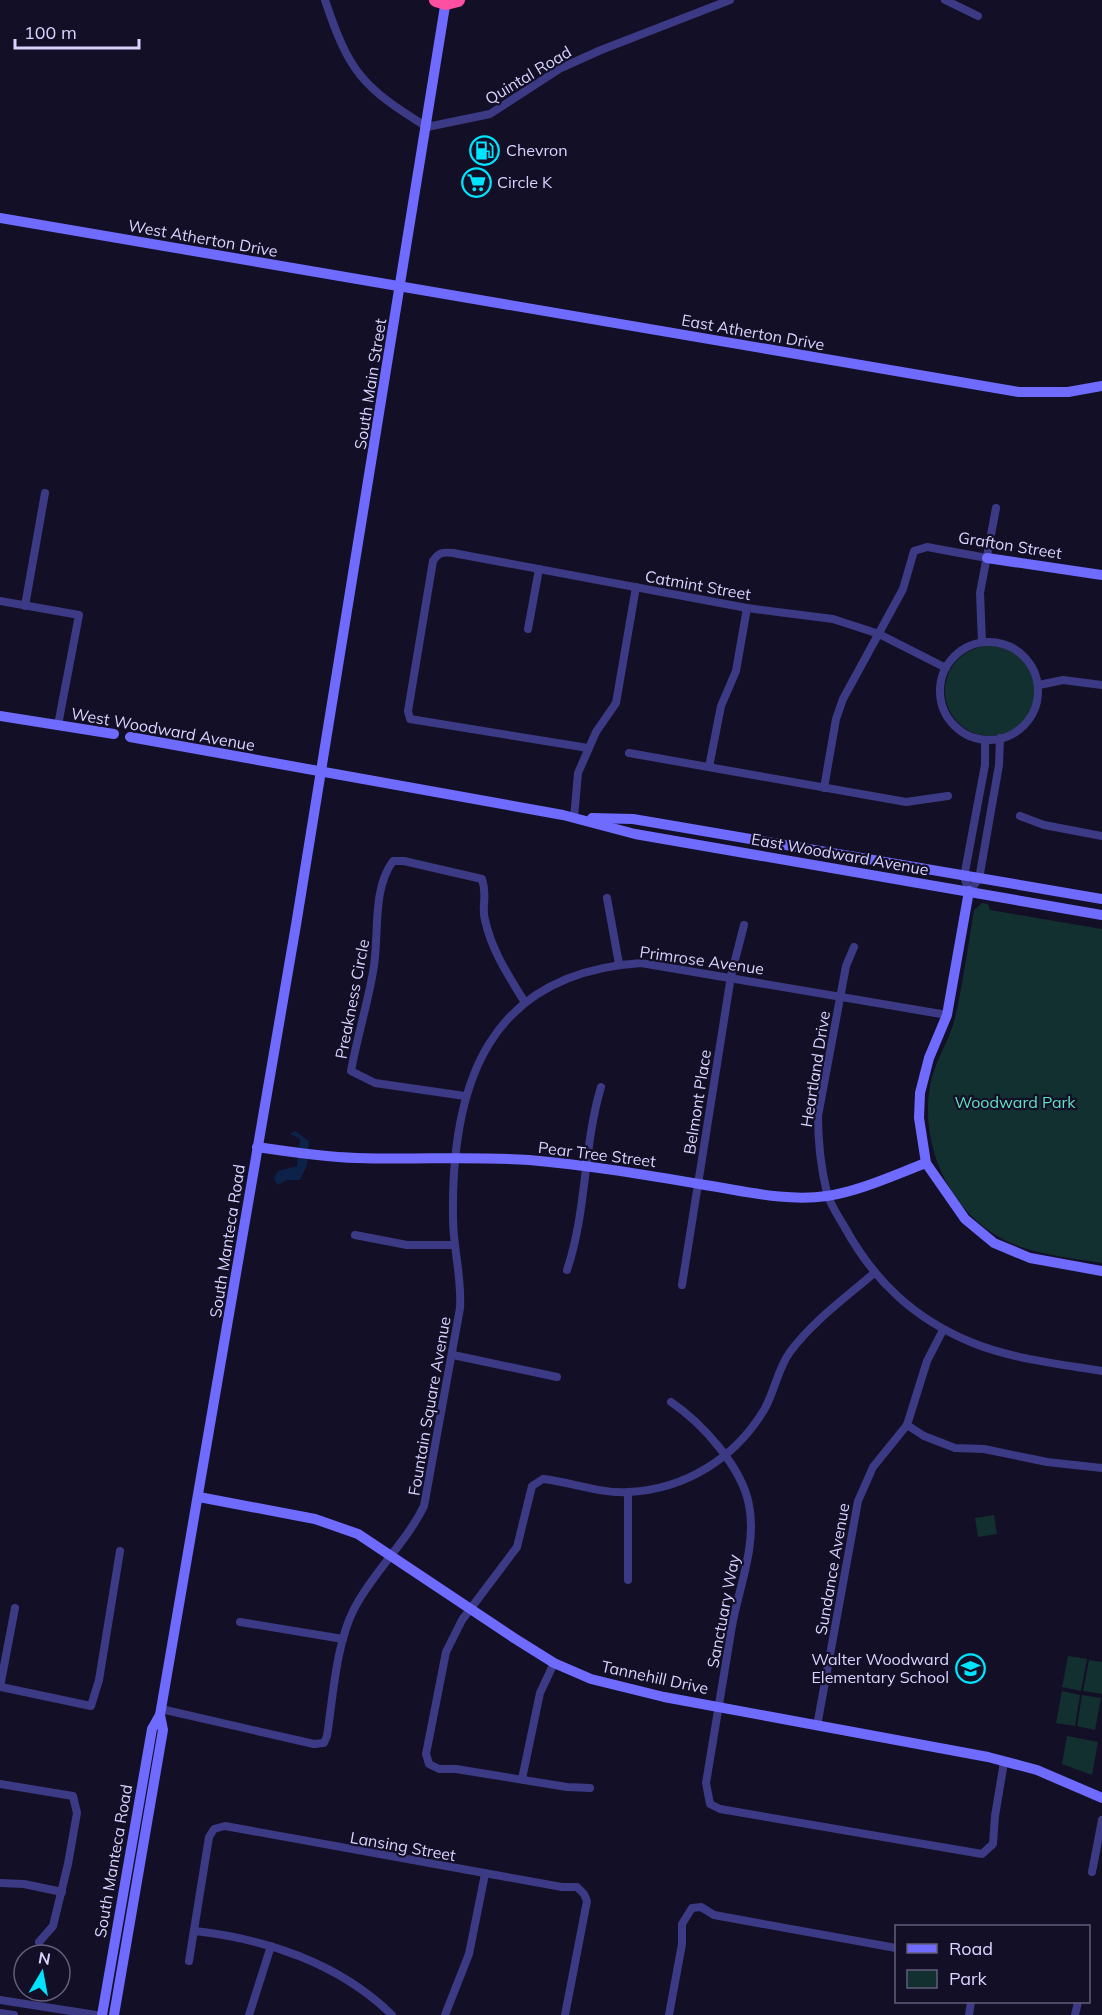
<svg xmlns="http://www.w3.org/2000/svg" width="1102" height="2015" font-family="Mulish,sans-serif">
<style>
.green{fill:#12302f}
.water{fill:#0c2248}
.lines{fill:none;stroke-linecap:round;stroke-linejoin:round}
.street{stroke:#3d3a85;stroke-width:8}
.secondary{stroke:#6f6bff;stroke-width:10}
.highway{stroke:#ff4fa3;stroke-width:14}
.labels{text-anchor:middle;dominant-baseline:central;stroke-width:4.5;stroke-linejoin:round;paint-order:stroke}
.street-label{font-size:16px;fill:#d9d4ff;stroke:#130f26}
.poi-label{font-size:16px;fill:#d9d4ff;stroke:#130f26;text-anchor:start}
.park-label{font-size:16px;fill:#5fe0c0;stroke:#130f26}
</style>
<rect width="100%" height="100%" fill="#130f26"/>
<!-- green -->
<g class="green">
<circle cx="990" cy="691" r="45"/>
<path d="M982 903 988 904 990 910 1102 929V1263C1072 1258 1041 1255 1013 1244 953 1219 919 1149 930 1086 934 1062 949 1042 955 1018 963 983 968 946 974 910Z"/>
<path d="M994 1515 997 1534 978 1537 975 1518Z"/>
<path d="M1068 1656 1087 1659 1081 1691 1062 1687Z"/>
<path d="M1089 1660 1102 1662V1694L1083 1691Z"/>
<path d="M1062 1691 1080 1695 1075 1726 1056 1723Z"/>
<path d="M1082 1695 1101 1698 1095 1730 1077 1726Z"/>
<path d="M1067 1736 1098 1742 1092 1775 1062 1764Z"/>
</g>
<!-- water -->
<path class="water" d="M295 1131 309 1141 307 1165 300 1180H287L277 1185 274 1178 278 1171 297 1166 300 1139 290 1134Z"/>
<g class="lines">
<!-- street -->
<g class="street">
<path d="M325 0C349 72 362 87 427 127L490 114 561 68 601 50 730 0"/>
<path d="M945 0 978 16"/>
<path d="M0 601 79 615 58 725"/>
<path d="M25 606 45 493"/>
<path d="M528 629 539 569"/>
<circle cx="989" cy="691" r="49"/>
<path d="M982 642 980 593 996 508"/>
<path d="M1039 685 1063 680 1102 685"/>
<path d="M588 748 410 719 408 711 433 561C439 552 443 552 453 553L747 608 833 619 879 634 946 668"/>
<path d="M629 753 906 802 948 796"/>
<path d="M709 767 721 706 736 671 747 608"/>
<path d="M824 788 836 719 843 699 903 589 914 551 927 547 987 558"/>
<path d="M1020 816 1044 825 1102 836"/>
<path d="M574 818 578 773 596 732 616 703 636 587"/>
<path d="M969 891 979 879 999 765 1000 738"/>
<path d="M969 891 964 877 985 765V740"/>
<path d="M607 898 619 964"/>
<path d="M854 947 846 966 818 1116C818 1142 821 1168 827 1193 830 1204 838 1216 844 1226 874 1281 914 1319 973 1343 1013 1359 1059 1364 1102 1371"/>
<path d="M465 1096 375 1083 351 1071C357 1038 367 1006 373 972 380 937 371 891 393 861H404L482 879C488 897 481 905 485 920 492 951 508 975 524 1001"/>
<path d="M355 1235 407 1245H455"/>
<path d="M567 1270C587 1211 583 1147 601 1087"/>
<path d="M682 1285 731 976 744 925"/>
<path d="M453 1355 557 1377"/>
<path d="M671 1402C702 1423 742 1467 749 1505 757 1545 739 1587 732 1626 723 1678 715 1731 706 1783L710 1804 720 1809 982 1854 993 1844 995 1816 1004 1762"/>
<path d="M907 1425 924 1436 955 1448 984 1449 1047 1462 1102 1468"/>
<path d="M628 1492V1580"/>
<path d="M240 1622 343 1639"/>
<path d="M0 1687 15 1608"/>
<path d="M1 1687 91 1706 99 1680 120 1551"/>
<path d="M161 1709 314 1744 324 1743 327 1736C333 1697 336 1644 354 1609 373 1572 406 1543 424 1506L460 1308C462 1277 453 1248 453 1218 451 1083 489 973 641 963L947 1015"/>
<path d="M817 1726 858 1501 873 1467 907 1425 927 1361 943 1330"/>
<path d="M522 1779 540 1693 554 1663"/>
<path d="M0 1784 73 1796 77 1813 68 1864 53 1926 39 1942"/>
<path d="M590 1788 567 1787 456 1769H439L429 1764 426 1754 446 1652 462 1620 517 1547 532 1486 543 1479C572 1482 600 1494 629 1492 686 1489 735 1458 764 1410 775 1391 777 1370 790 1352 812 1322 845 1298 873 1274"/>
<path d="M1092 1872 1102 1820"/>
<path d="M0 1883 24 1884 62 1892"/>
<path d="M195 1931C266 1939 339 1963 392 2015"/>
<path d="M189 1961 209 1837 214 1829 225 1826 562 1887H577L584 1894 587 1901 565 2015"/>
<path d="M0 2000 96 2015"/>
<path d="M0 2013 14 2015"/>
<path d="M249 2015 271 1946"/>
<path d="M445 2015 469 1954 485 1874"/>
<path d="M669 2015 682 1944V1924L692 1908 701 1907 714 1915 896 1948"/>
<path d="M969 2015 971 2002"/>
<path d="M1075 2015 1078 2002"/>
</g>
<!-- secondary -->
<g class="secondary">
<path d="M0 218 1019 392H1068L1102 386"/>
<path d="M987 558 1102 575"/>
<path d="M0 716 114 734"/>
<path d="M130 737 563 815 635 834 1102 915"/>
<path d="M592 818 633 819 1102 899"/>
<path d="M969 891 947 1015 929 1058 920 1093 919 1118 926 1163 965 1219 994 1243 1030 1258 1102 1271"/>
<path d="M257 1147C290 1152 323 1157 357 1158 414 1160 472 1156 529 1160 588 1165 647 1175 705 1185 745 1191 786 1202 827 1196 860 1191 894 1175 926 1163"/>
<path d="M199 1497 315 1519 358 1534 514 1638 554 1663 591 1679 664 1697 988 1757 1037 1770 1102 1798"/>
<path d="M102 2015 152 1729 160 1715"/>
<path d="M114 2015 163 1730 160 1715 296 925 446 0"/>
</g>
<!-- highway -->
<path class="highway" d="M436 0 446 3 458 0"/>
</g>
<!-- icons -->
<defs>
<symbol id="fuel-ring" viewBox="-11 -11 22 22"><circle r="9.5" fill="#130f26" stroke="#00e5ff" stroke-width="1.5"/><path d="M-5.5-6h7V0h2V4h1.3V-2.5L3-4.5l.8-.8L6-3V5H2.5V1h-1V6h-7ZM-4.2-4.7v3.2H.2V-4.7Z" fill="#00e5ff"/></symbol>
<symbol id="supermarket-ring" viewBox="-11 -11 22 22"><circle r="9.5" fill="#130f26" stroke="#00e5ff" stroke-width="1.5"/><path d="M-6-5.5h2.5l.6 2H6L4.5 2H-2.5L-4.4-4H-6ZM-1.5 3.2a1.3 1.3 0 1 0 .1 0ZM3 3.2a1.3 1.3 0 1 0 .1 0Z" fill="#00e5ff"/></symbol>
<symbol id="school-ring" viewBox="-11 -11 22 22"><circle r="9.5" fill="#130f26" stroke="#00e5ff" stroke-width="1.5"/><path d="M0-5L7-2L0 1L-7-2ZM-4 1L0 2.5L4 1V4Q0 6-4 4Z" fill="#00e5ff"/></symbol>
</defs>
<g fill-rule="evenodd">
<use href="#fuel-ring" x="468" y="134" width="33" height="33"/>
<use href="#supermarket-ring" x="460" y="166" width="33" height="33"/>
<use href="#school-ring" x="954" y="1652" width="33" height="33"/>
</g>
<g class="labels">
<!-- street labels -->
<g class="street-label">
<text transform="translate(528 75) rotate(-31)">Quintal Road</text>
<text transform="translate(203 238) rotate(10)">West Atherton Drive</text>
<text transform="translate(753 332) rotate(10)">East Atherton Drive</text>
<text transform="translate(370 384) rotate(-81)">South Main Street</text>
<text transform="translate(1010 545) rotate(9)">Grafton Street</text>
<text transform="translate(698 585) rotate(10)">Catmint Street</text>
<text transform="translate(163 729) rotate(10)">West Woodward Avenue</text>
<text transform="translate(840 854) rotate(10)">East Woodward Avenue</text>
<text transform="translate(702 960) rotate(8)">Primrose Avenue</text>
<text transform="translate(352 999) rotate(-79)">Preakness Circle</text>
<text transform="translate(815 1069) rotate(-81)">Heartland Drive</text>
<text transform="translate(697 1102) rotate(-81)">Belmont Place</text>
<text transform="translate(597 1154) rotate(7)">Pear Tree Street</text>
<text transform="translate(227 1241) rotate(-81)">South Manteca Road</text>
<text transform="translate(429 1406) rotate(-80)">Fountain Square Avenue</text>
<text transform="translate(832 1569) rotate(-80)">Sundance Avenue</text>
<text transform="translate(723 1611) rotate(-79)">Sanctuary Way</text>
<text transform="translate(655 1677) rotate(12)">Tannehill Drive</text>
<text transform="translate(403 1846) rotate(10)">Lansing Street</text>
<text transform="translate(113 1861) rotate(-80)">South Manteca Road</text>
</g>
<!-- poi labels -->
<g class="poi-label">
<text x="506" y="150">Chevron</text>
<text x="497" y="182">Circle K</text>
<text x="949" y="1659" text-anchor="end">Walter Woodward<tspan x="949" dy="18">Elementary School</tspan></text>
</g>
<!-- park labels -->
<g class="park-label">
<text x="1015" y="1102">Woodward Park</text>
</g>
</g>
<!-- legend -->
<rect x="895" y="1925" width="195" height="78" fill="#130f26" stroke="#625e7d" stroke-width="1.5"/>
<rect x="907" y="1944" width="30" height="9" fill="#6f6bff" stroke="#625e7d" stroke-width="1.5"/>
<text x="949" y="1955" font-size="18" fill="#d9d4ff">Road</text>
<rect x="907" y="1970" width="30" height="18" fill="#12302f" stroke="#625e7d" stroke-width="1.5"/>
<text x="949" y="1985" font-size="18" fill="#d9d4ff">Park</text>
<!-- north arrow -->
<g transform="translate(42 1973) rotate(10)"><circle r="28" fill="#130f26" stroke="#625e7d" stroke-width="1.5"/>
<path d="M0-4.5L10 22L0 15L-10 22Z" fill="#00e5ff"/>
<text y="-9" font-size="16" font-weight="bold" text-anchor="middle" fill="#d9d4ff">N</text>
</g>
<!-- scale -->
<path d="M15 39v9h124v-9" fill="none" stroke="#d9d4ff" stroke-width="3"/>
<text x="24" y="39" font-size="18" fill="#d9d4ff" stroke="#130f26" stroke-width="4.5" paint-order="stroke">100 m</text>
</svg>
